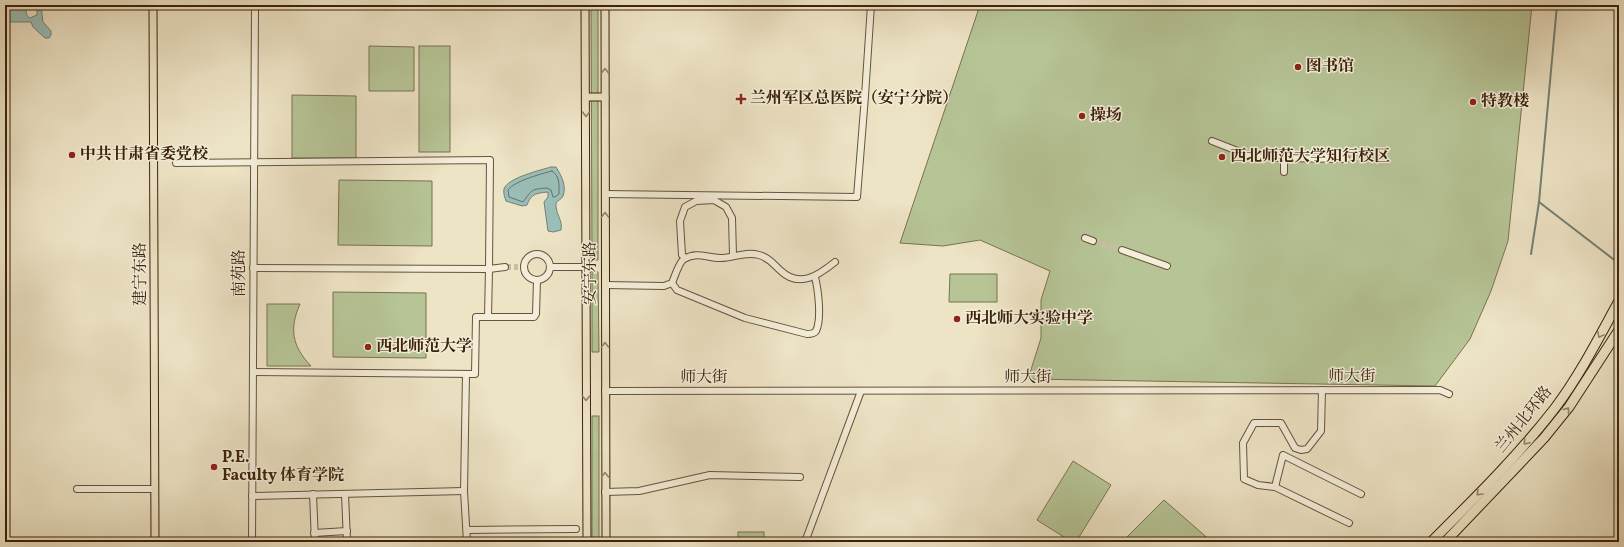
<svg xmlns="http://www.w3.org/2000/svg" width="1624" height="547" font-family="Vollkorn,'Noto Serif SC',serif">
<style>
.green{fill:#b6c496;stroke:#797350}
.water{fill:#99beb8;stroke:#748073}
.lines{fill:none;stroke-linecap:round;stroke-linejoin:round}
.shore{stroke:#6a7062;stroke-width:1}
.stream{stroke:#748073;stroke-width:2}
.minor-tunnel{stroke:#cabca0;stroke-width:6;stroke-dasharray:6 3;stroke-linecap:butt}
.minor-casing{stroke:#68523a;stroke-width:8}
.major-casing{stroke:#3c220b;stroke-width:9}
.highway-casing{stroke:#3c220b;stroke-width:11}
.minor{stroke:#f3edd9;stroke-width:6}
.major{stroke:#ede3c5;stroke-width:7}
.highway{stroke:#ede3c5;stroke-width:9}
.oneway{stroke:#948268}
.poi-dot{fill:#8f2418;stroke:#f3edd9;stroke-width:1.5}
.labels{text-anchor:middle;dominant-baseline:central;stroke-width:3;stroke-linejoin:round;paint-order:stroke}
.poi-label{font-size:16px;font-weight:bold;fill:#3c220b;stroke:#f3edd9;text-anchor:start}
.street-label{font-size:16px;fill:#3c220b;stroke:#f3edd9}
</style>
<rect width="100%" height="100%" fill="#ede3c5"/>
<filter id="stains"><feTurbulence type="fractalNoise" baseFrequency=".005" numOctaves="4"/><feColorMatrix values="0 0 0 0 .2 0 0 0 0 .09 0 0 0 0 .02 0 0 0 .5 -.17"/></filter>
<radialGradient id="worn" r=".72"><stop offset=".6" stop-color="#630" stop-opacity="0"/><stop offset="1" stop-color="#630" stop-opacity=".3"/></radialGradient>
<!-- green -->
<g class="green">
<path d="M591 5H598V260H592Z"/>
<path d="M980 5H1532L1508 241 1491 291 1470 339 1435 386 1028 379 1041 338V300L1050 271 980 240 943 246 900 243Z"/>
<path d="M369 46 414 47V91H369Z"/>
<rect x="419" y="46" width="31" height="106"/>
<path d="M292 95 356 96V158H292Z"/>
<path d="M339 180 432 181V246L338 245Z"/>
<path d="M592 271 598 272 599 352H592Z"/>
<path d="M950 274H997V302H949Z"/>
<path d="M333 292 426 293V358L333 357Z"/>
<path d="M267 304H300C289 329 292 346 311 366H267Z"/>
<rect x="592" y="416" width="7" height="126"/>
<path d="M1073 461 1111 485 1076 542H1072L1037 520Z"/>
<path d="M1164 500 1212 542H1122Z"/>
<rect x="738" y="532" width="26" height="10"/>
</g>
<!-- water -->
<g class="water">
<path d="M5 5H27C26 10 25 15 30 18L37 15V5H41L43 22 51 31V35L49 38H45L33 27 31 22H5Z"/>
<path d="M551 167H556C561 175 567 186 563 196 562 199 558 200 556 203 555 214 563 219 561 230L553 232 548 231 544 202 548 197V192C536 193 531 194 527 205L522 206 506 201C505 198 503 193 504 189 507 178 541 170 551 167Z"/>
</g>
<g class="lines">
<!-- shore -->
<path class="shore" d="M552 171C560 176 559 185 559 194L555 197H553L551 190 547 188C531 189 532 190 523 202L509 197 508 190C514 181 541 174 552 171Z"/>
<!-- stream -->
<g class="stream">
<path d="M1539 202 1617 262"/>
<path d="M1531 254 1539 202 1557 5"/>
</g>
<!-- minor-tunnel -->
<g class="minor-tunnel">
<path d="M1093 241 1122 250"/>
<path d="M505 267H518"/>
</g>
<defs>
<g id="minor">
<path d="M1212 141 1253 157 1284 158V172"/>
<path d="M1284 158 1346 159"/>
<path d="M176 163 490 160 489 269 253 268"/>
<path d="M605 194 857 197 865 96 871 5"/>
<path d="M1085 238 1093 241"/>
<path d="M1122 250 1167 266"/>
<circle cx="537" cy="267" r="13"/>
<path d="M685 258 682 255 680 221 685 207 696 201 714 200 726 207 732 218 733 255"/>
<path d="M550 267H586"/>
<path d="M672 283 677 290 745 318 807 334C810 334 814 334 816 331 822 319 818 289 815 277"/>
<path d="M605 285 664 286 672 283C675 276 679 262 684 259 697 251 707 258 720 258 734 258 745 251 759 255 770 258 774 265 781 271 800 289 820 274 835 262"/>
<path d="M488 317 489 269 505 267"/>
<path d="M253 372 475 374 476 317H534L536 314 537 280"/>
<path d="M466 374 464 491 467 542"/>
<path d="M1322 390 1321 431 1307 449 1301 450 1295 448 1281 423H1254L1243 443 1244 479 1258 485 1275 487 1349 523"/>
<path d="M605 391 1440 390 1449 394"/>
<path d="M1275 487 1283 455 1361 494"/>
<path d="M77 489H155"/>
<path d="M605 492 639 491 710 475 800 477"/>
<path d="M313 494 315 542"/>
<path d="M345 494 347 542"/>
<path d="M252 496 464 491"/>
<path d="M467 530 576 529"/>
<path d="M314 533 347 531"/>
<path d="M252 542 255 5"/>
<path d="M805 542 861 391"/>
</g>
<g id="major">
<path d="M153 5 155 542"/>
<path d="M585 5 587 542"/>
<path d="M605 5 606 542"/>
<path d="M586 97H605"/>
</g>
<g id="highway">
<path d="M1431 542C1474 499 1518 456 1555 408 1580 375 1599 337 1619 301"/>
<path d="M1445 542 1544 438 1569 407 1619 330"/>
</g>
</defs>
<!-- minor casing -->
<use href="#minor" class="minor-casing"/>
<!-- major casing -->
<use href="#major" class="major-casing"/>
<!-- highway casing -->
<use href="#highway" class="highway-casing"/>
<!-- minor -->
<use href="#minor" class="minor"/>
<!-- major -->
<use href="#major" class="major"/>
<!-- highway -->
<use href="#highway" class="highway"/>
</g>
<!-- one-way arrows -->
<defs><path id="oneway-chevron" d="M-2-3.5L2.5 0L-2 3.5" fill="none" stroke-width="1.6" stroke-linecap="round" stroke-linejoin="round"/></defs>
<g class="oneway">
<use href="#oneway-chevron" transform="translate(605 71) rotate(-90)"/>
<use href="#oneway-chevron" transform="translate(586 114) rotate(90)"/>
<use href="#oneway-chevron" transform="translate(605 215) rotate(-90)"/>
<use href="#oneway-chevron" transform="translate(1600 335) rotate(118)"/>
<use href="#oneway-chevron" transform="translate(605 345) rotate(-90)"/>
<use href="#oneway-chevron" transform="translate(586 398) rotate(90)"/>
<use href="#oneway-chevron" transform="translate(1567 410) rotate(-52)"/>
<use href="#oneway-chevron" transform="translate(1526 442) rotate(130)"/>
<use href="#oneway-chevron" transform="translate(605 475) rotate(-90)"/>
<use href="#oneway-chevron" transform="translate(1479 493) rotate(135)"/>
</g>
<!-- markers -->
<g class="poi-dot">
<circle cx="1298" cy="67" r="4"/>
<path d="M739 93h4v4h4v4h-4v4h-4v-4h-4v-4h4z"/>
<circle cx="1473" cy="102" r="4"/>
<circle cx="1082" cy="116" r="4"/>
<circle cx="72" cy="155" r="4"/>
<circle cx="1222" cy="157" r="4"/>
<circle cx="957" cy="319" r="4"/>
<circle cx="368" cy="347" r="4"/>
<circle cx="214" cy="467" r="4"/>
</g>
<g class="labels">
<!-- poi labels -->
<g class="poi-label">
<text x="1306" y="67">图书馆</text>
<text x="750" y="99">兰州军区总医院（安宁分院）</text>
<text x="1481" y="102">特教楼</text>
<text x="1090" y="116">操场</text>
<text x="80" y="155">中共甘肃省委党校</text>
<text x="1230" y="157">西北师范大学知行校区</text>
<text x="965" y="319">西北师大实验中学</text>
<text x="376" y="347">西北师范大学</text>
<text x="222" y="458">P.E.<tspan x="222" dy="18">Faculty 体育学院</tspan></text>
</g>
<!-- street labels -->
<g class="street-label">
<text transform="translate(240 273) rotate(-90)">南苑路</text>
<text transform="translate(591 273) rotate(-90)">安宁东路</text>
<text transform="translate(141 274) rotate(-90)">建宁东路</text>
<text x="1352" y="377">师大街</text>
<text x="704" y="378">师大街</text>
<text x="1028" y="378">师大街</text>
<text transform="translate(1524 420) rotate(-51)">兰州北环路</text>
</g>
</g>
<!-- margin -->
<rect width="1624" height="547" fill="none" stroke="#ede3c5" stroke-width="20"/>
<rect x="6" y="6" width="1612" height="535" fill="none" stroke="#3c220b" stroke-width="2"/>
<rect x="10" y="10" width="1604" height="527" fill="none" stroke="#3c220b"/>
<rect width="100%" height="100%" filter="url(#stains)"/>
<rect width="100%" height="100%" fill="url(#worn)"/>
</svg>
